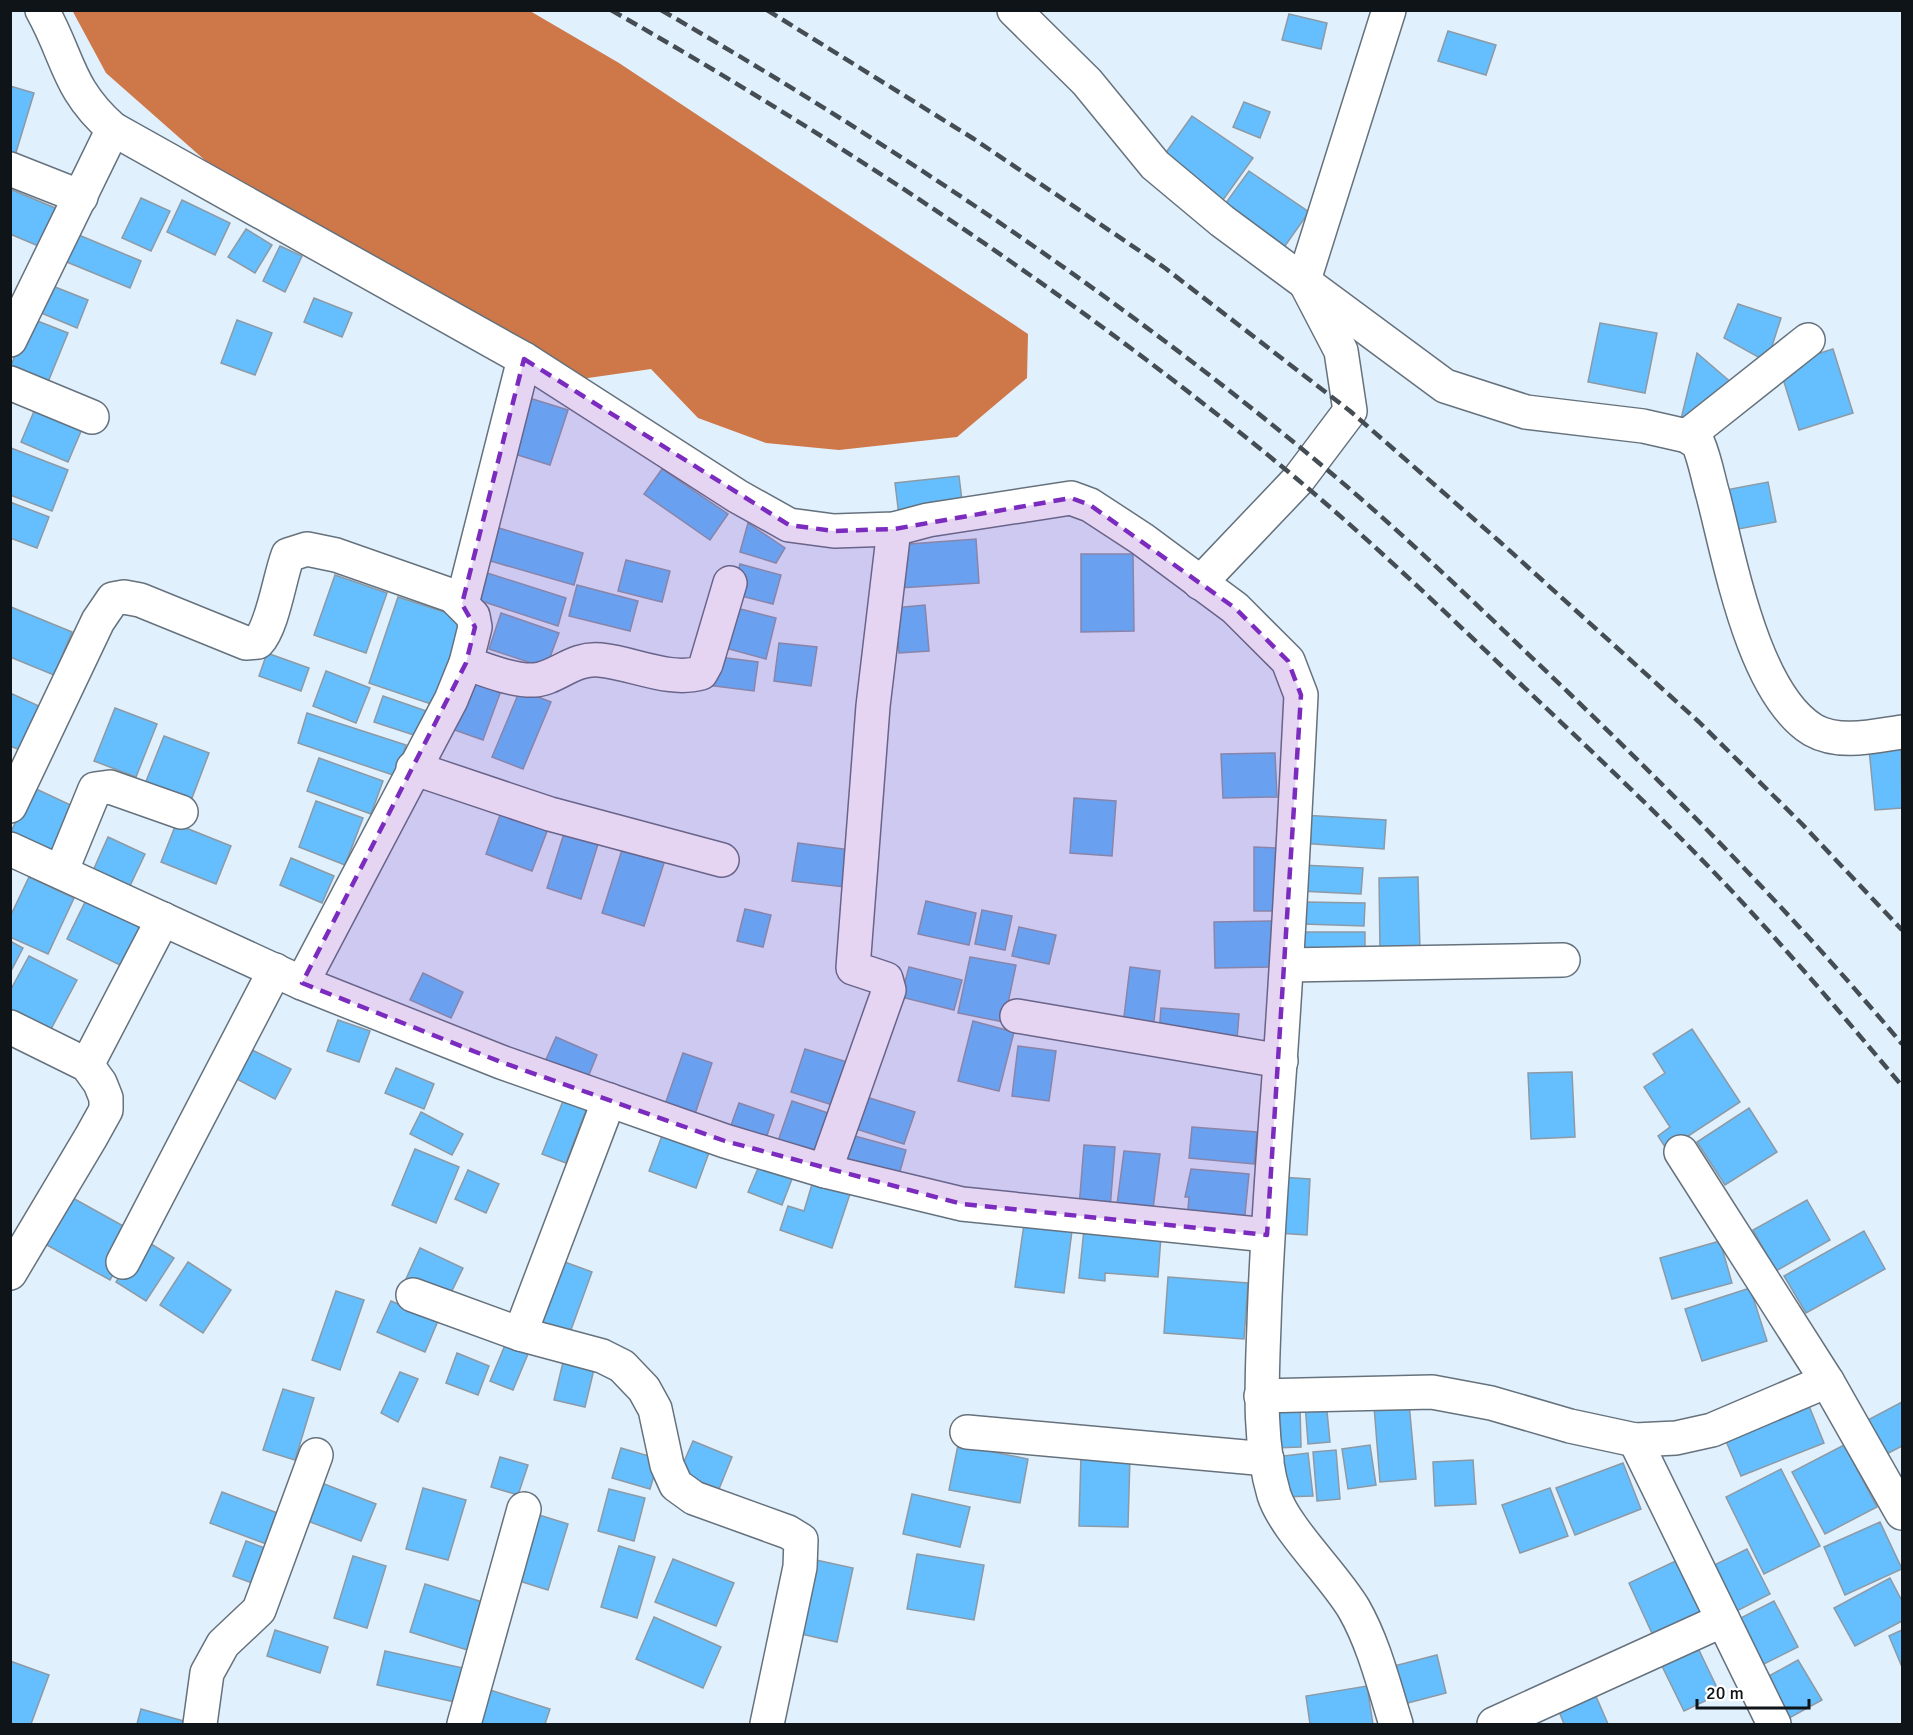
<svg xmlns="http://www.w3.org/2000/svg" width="1913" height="1735" font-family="Signika,sans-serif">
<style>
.water{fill:#ce7748}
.building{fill:#65befd;stroke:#8c9aa5;stroke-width:1.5}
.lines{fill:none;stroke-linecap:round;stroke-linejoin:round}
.minor-casing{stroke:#65727d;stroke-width:36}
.minor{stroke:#fff;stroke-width:33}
.rail{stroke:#454d54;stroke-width:4.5;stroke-dasharray:12 6;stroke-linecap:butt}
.marked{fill:#7b2cbf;fill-opacity:0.2;stroke:#7b2cbf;stroke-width:4.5;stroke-dasharray:12 8;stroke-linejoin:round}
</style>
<rect width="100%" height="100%" fill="#e1f0fd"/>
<!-- water -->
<path class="water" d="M72 10 530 11 619 63 1028 334 1027 378 957 437 839 450 766 443 698 418 651 369 581 379 266 214 106 73Z"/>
<!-- building -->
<g class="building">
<path d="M1289 14 1327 23 1321 49 1282 40Z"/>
<path d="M1448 31 1496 45 1486 75 1438 61Z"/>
<path d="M10 86 34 93 14 159 10 158Z"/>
<path d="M1244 102 1270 112 1260 138 1233 127Z"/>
<path d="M1192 116 1253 158 1218 207 1157 165Z"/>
<path d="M1249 171 1309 212 1280 253 1220 211Z"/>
<path d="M10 189 60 210 43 248 10 234Z"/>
<path d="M141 198 170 211 151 251 122 238Z"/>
<path d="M182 200 230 223 215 255 167 232Z"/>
<path d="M246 229 272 245 255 273 228 257Z"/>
<path d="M74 233 141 261 130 288 62 260Z"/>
<path d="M280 246 302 256 285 292 263 281Z"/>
<path d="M50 285 88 300 77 328 39 312Z"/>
<path d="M314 298 352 313 342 337 304 322Z"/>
<path d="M1738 304 1781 318 1767 362 1724 338Z"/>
<path d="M30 318 68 333 46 387 10 368Z"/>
<path d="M237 320 272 333 255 375 221 363Z"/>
<path d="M1600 323 1657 333 1645 393 1588 382Z"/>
<path d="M1833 349 1853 413 1799 430 1779 366Z"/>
<path d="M1697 353 1733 384 1690 429 1681 419Z"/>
<path d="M523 396 568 410 550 465 505 451Z"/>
<path d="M35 409 82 429 68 462 21 442Z"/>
<path d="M11 448 68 470 52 511 10 495Z"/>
<path d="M662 469 728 514 710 540 644 494Z"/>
<path d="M959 476 963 509 899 516 895 483Z"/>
<path d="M1768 482 1776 522 1728 531 1720 491Z"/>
<path d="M10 502 49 517 37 548 10 538Z"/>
<path d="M748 523 785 548 776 563 740 552Z"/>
<path d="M489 525 583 553 574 585 480 558Z"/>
<path d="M976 539 979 583 899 588 896 545Z"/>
<path d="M1081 554H1133L1134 631 1081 632Z"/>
<path d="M626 560 670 571 662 602 618 591Z"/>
<path d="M740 564 781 575 773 604 733 594Z"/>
<path d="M481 571 566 598 558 626 472 598Z"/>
<path d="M335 575 387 593 366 653 314 635Z"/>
<path d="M577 585 638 601 630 631 569 616Z"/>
<path d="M398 597 463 618 434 705 369 683Z"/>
<path d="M925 605 929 651 899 653 894 608Z"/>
<path d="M729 606 776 618 766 659 718 646Z"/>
<path d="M11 607 72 632 54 675 10 657Z"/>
<path d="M501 613 559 633 546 668 489 649Z"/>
<path d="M779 643 817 647 811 686 774 681Z"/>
<path d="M267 653 309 668 301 691 259 676Z"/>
<path d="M711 656 758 662 754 691 707 685Z"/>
<path d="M326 671 370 688 356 723 313 706Z"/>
<path d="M471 676 502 688 483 740 452 729Z"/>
<path d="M520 690 551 702 523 769 492 757Z"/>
<path d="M10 693 50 711 30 754 10 746Z"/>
<path d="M383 696 429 712 420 737 374 722Z"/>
<path d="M115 708 157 724 136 777 94 761Z"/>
<path d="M307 713 406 745 396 776 298 743Z"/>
<path d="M164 736 209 753 189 806 143 789Z"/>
<path d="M1901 746 1902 808 1875 810 1869 749Z"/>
<path d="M1275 753 1277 797 1223 798 1221 754Z"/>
<path d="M319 758 383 781 371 814 307 791Z"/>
<path d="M32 787 75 807 53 854 10 834Z"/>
<path d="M1074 798 1116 801 1112 856 1070 853Z"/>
<path d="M316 801 363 818 345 865 299 847Z"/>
<path d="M504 804 551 821 532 871 486 854Z"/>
<path d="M1302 815 1386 820 1384 849 1300 843Z"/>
<path d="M176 824 231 846 216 884 161 862Z"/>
<path d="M565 830 599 841 581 899 547 888Z"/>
<path d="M108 837 145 854 128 890 92 873Z"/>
<path d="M798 843 850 850 845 887 792 881Z"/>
<path d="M1254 847 1276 848V911H1254Z"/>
<path d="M622 850 664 863 644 926 602 913Z"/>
<path d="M291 858 334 876 322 903 280 885Z"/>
<path d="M1301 865 1363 868 1361 894 1299 891Z"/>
<path d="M29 877 74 898 48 954 10 937V917Z"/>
<path d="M1418 877 1420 950 1380 951 1379 878Z"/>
<path d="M89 894 152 925 130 970 67 939Z"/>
<path d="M926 901 976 913 969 945 918 934Z"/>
<path d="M1304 902 1365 903 1364 926 1303 924Z"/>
<path d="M745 909 771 915 763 947 737 941Z"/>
<path d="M982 910 1012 916 1005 950 975 944Z"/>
<path d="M1273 921 1274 967 1215 968 1214 922Z"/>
<path d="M1019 927 1056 935 1049 964 1012 956Z"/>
<path d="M1304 932H1365V954L1304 955Z"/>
<path d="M10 941 23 948 10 973Z"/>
<path d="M29 956 77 980 50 1031 10 1010V991Z"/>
<path d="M970 957 1016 965 1004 1022 958 1013Z"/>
<path d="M909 967 962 980 954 1010 901 997Z"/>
<path d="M1130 967 1160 971 1153 1029 1123 1025Z"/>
<path d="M423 973 463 992 451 1018 410 1000Z"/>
<path d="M1161 1008 1239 1014 1237 1040 1159 1034Z"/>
<path d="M338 1020 370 1031 359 1062 327 1051Z"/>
<path d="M973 1021 1014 1032 999 1091 958 1081Z"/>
<path d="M1692 1029 1740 1102 1667 1150 1658 1136 1670 1127 1644 1087 1665 1073 1653 1054Z"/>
<path d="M556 1037 597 1055 586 1082 544 1064Z"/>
<path d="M1018 1046 1056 1051 1049 1101 1012 1096Z"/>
<path d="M248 1048 291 1069 275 1099 233 1077Z"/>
<path d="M805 1049 850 1063 836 1106 791 1092Z"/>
<path d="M683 1053 712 1063 692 1123 662 1113Z"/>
<path d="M396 1068 434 1084 424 1109 385 1093Z"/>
<path d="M1572 1072 1575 1137 1531 1139 1528 1073Z"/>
<path d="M565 1096 588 1105 566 1163 542 1154Z"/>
<path d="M863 1096 915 1112 904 1144 853 1128Z"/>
<path d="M792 1101 837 1116 822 1157 778 1141Z"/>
<path d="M739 1103 774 1115 764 1144 729 1131Z"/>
<path d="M1749 1108 1777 1152 1725 1185 1697 1142Z"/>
<path d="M421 1112 463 1134 452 1155 410 1134Z"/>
<path d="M1192 1127 1257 1132 1254 1164 1189 1158Z"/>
<path d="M663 1133 710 1150 696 1188 649 1171Z"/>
<path d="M851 1135 906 1150 897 1182 842 1166Z"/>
<path d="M1084 1145 1115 1147 1110 1209 1079 1207Z"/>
<path d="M415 1149 459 1167 436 1223 392 1205Z"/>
<path d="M1124 1151 1160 1154 1152 1217 1116 1212Z"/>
<path d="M759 1166 792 1179 782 1205 748 1192Z"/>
<path d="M1191 1169 1249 1174 1244 1224 1187 1220 1189 1197H1185Z"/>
<path d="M468 1170 499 1184 486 1213 455 1199Z"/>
<path d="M1280 1177 1310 1179 1307 1235 1277 1233Z"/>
<path d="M813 1181 850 1194 832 1248 780 1230 788 1206 804 1211Z"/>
<path d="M71 1197 136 1233 110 1280 45 1244Z"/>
<path d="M1807 1200 1830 1240 1776 1271 1753 1230Z"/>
<path d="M1024 1224 1072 1231 1064 1293 1015 1287Z"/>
<path d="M1084 1229 1161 1236 1158 1277 1105 1273V1281L1079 1278Z"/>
<path d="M1864 1231 1885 1269 1806 1313 1784 1276Z"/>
<path d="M143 1239 174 1258 146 1301 116 1282Z"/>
<path d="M1720 1241 1732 1283 1672 1299 1660 1258Z"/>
<path d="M420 1248 463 1268 448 1299 406 1279Z"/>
<path d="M562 1261 592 1272 568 1338 538 1327Z"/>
<path d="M188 1262 231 1290 203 1333 160 1305Z"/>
<path d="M1168 1277 1248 1283 1244 1339 1164 1333Z"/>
<path d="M1750 1288 1767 1341 1702 1361 1685 1309Z"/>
<path d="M336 1291 364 1300 340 1370 312 1360Z"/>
<path d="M391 1301 438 1321 425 1352 377 1332Z"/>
<path d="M505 1345 528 1354 513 1390 490 1381Z"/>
<path d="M457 1353 489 1366 478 1395 446 1383Z"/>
<path d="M564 1358 595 1365 585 1407 554 1400Z"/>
<path d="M400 1372 418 1379 398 1422 381 1413Z"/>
<path d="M283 1389 314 1398 295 1460 263 1450Z"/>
<path d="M1805 1396 1824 1443 1741 1476 1722 1432Z"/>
<path d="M1326 1401 1330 1442 1308 1444 1305 1403Z"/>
<path d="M1902 1402V1446L1881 1457 1864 1422Z"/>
<path d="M1409 1403 1416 1479 1380 1482 1374 1406Z"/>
<path d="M1274 1406H1300L1301 1447 1275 1448Z"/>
<path d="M693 1441 732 1457 719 1489 679 1473Z"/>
<path d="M958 1445 1028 1459 1020 1503 949 1490Z"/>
<path d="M1370 1445 1376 1485 1348 1489 1342 1449Z"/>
<path d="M1844 1445 1877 1507 1825 1534 1792 1472Z"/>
<path d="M621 1448 659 1459 650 1489 612 1478Z"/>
<path d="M1336 1450 1340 1499 1317 1501 1313 1452Z"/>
<path d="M1308 1453 1313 1496 1282 1497 1276 1457Z"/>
<path d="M1081 1455 1130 1457 1128 1527 1079 1526Z"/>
<path d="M500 1457 528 1465 518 1495 491 1487Z"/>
<path d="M1473 1460 1476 1504 1435 1506 1433 1462Z"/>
<path d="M1623 1463 1641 1509 1575 1535 1556 1488Z"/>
<path d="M1781 1469 1820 1546 1764 1574 1726 1497Z"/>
<path d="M319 1482 376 1504 361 1541 305 1520Z"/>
<path d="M423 1488 466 1500 448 1560 406 1549Z"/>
<path d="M1550 1488 1568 1536 1520 1553 1502 1505Z"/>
<path d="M609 1489 645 1498 634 1541 598 1531Z"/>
<path d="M222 1492 288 1517 277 1548 210 1523Z"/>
<path d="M912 1494 970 1507 960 1547 903 1534Z"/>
<path d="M536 1514 568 1524 548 1590 516 1580Z"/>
<path d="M1880 1522 1902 1569 1845 1595 1824 1547Z"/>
<path d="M246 1541 276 1552 263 1587 233 1576Z"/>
<path d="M619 1546 655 1557 637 1618 601 1607Z"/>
<path d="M1747 1549 1770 1594 1725 1617 1702 1571Z"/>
<path d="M917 1554 984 1565 974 1620 907 1609Z"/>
<path d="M353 1556 386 1566 367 1628 334 1618Z"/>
<path d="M1684 1557 1711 1616 1656 1642 1629 1583Z"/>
<path d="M807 1558 853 1568 837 1642 792 1632Z"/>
<path d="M673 1559 734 1583 716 1626 655 1602Z"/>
<path d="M1890 1578 1902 1601V1621L1855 1646 1834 1608Z"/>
<path d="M425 1584 492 1605 477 1653 410 1632Z"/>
<path d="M1774 1601 1798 1647 1752 1670 1729 1624Z"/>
<path d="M654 1617 721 1647 703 1688 636 1659Z"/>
<path d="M275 1630 328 1647 320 1673 267 1656Z"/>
<path d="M1902 1630V1667L1889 1636Z"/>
<path d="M1697 1646 1720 1694 1684 1711 1661 1664Z"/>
<path d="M385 1651 463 1668 455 1702 377 1685Z"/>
<path d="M1437 1655 1446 1693 1400 1705 1390 1667Z"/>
<path d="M1798 1660 1822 1700 1782 1722 1758 1682Z"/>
<path d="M10 1661 49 1675 31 1724H10Z"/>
<path d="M1367 1686 1373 1724H1310L1306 1696Z"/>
<path d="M490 1690 550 1709 545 1724H479Z"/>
<path d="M1595 1694 1608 1724H1564L1558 1709Z"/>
<path d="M141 1709 191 1723V1724H137Z"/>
</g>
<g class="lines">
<defs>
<g id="minor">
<path d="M42 10C69 58 67 89 113 129L524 359 737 496 789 525 834 531 894 529 928 520 1071 498 1090 505 1142 539 1235 608 1288 661 1301 695C1294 836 1287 976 1276 1117 1271 1186 1266 1256 1264 1325 1262 1381 1258 1441 1274 1495 1285 1529 1334 1575 1354 1609 1374 1644 1384 1686 1396 1724"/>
<path d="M1014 10 1087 82 1155 165 1222 221 1445 386 1526 412 1643 426 1687 436 1698 443C1705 459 1708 478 1713 495 1730 560 1753 693 1813 730 1839 745 1875 736 1902 732"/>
<path d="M10 169 81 197"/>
<path d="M10 340 113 129"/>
<path d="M10 383 92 417"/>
<path d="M1687 436 1808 340"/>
<path d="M1200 583 1298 480 1350 411 1341 351 1304 280 1389 10"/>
<path d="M462 604 524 359"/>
<path d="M413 768 550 814 722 860"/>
<path d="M10 806 98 621 113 599 124 597 140 600 246 643 258 642C273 626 279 579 288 555L307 549 336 555 453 596 473 616 475 627 466 663"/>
<path d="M10 849 302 983 501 1062 725 1141 825 1171 962 1204 1267 1235"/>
<path d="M61 872 95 789 110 787 181 812"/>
<path d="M1287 965 1563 960"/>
<path d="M302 983 451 700 466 663C486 670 513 681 534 680 556 679 573 657 600 660 633 663 668 682 701 673L706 664 730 583"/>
<path d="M1017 1016 1281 1061"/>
<path d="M10 1027 87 1065 100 1083 106 1098V1110L91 1137 10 1273"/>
<path d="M87 1065 163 919"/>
<path d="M1681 1152 1827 1381 1902 1513"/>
<path d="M825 1171 889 990 886 979 853 968 873 706 894 529"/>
<path d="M123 1262 275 970"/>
<path d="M413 1295 520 1334 602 1356 622 1366 644 1389 655 1409 667 1465 676 1485 694 1498 788 1532 801 1540 800 1567 767 1724"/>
<path d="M520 1334 609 1100"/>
<path d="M1261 1396 1432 1392 1491 1403 1570 1426 1635 1440 1676 1438 1712 1430 1827 1381"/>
<path d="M967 1432 1267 1459"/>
<path d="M1635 1440 1774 1724"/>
<path d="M200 1724 207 1673 223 1644 259 1610 316 1455"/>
<path d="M464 1724 524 1509"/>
<path d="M1494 1724 1723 1620"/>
</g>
</defs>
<!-- minor casing -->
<use href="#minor" class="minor-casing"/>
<!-- minor -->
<use href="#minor" class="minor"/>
<!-- rail -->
<g class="rail">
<path d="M611 10C851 147 1084 302 1297 479 1371 541 1441 608 1510 674 1584 744 1659 814 1729 888 1789 952 1846 1019 1902 1086"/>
<path d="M661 10C889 142 1110 290 1313 458 1403 532 1487 615 1571 695 1687 807 1799 921 1902 1044"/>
<path d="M767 10 974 139 1165 268 1350 411 1499 541 1699 722 1801 823 1902 930"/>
</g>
</g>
<!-- marked area -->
<path class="marked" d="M524 359 789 525 834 531 894 529 1071 498 1090 505 1235 608 1288 661 1301 695 1267 1235 962 1204 725 1141 501 1062 302 983 466 663 475 627 462 604Z"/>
<!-- border -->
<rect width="1913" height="1735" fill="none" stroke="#0e1418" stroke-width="24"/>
<!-- scale -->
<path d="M1697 1699v9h112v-9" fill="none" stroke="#0e1418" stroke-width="3"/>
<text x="1706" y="1699" font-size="18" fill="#0e1418" stroke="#ffffff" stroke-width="4.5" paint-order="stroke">20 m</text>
</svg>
